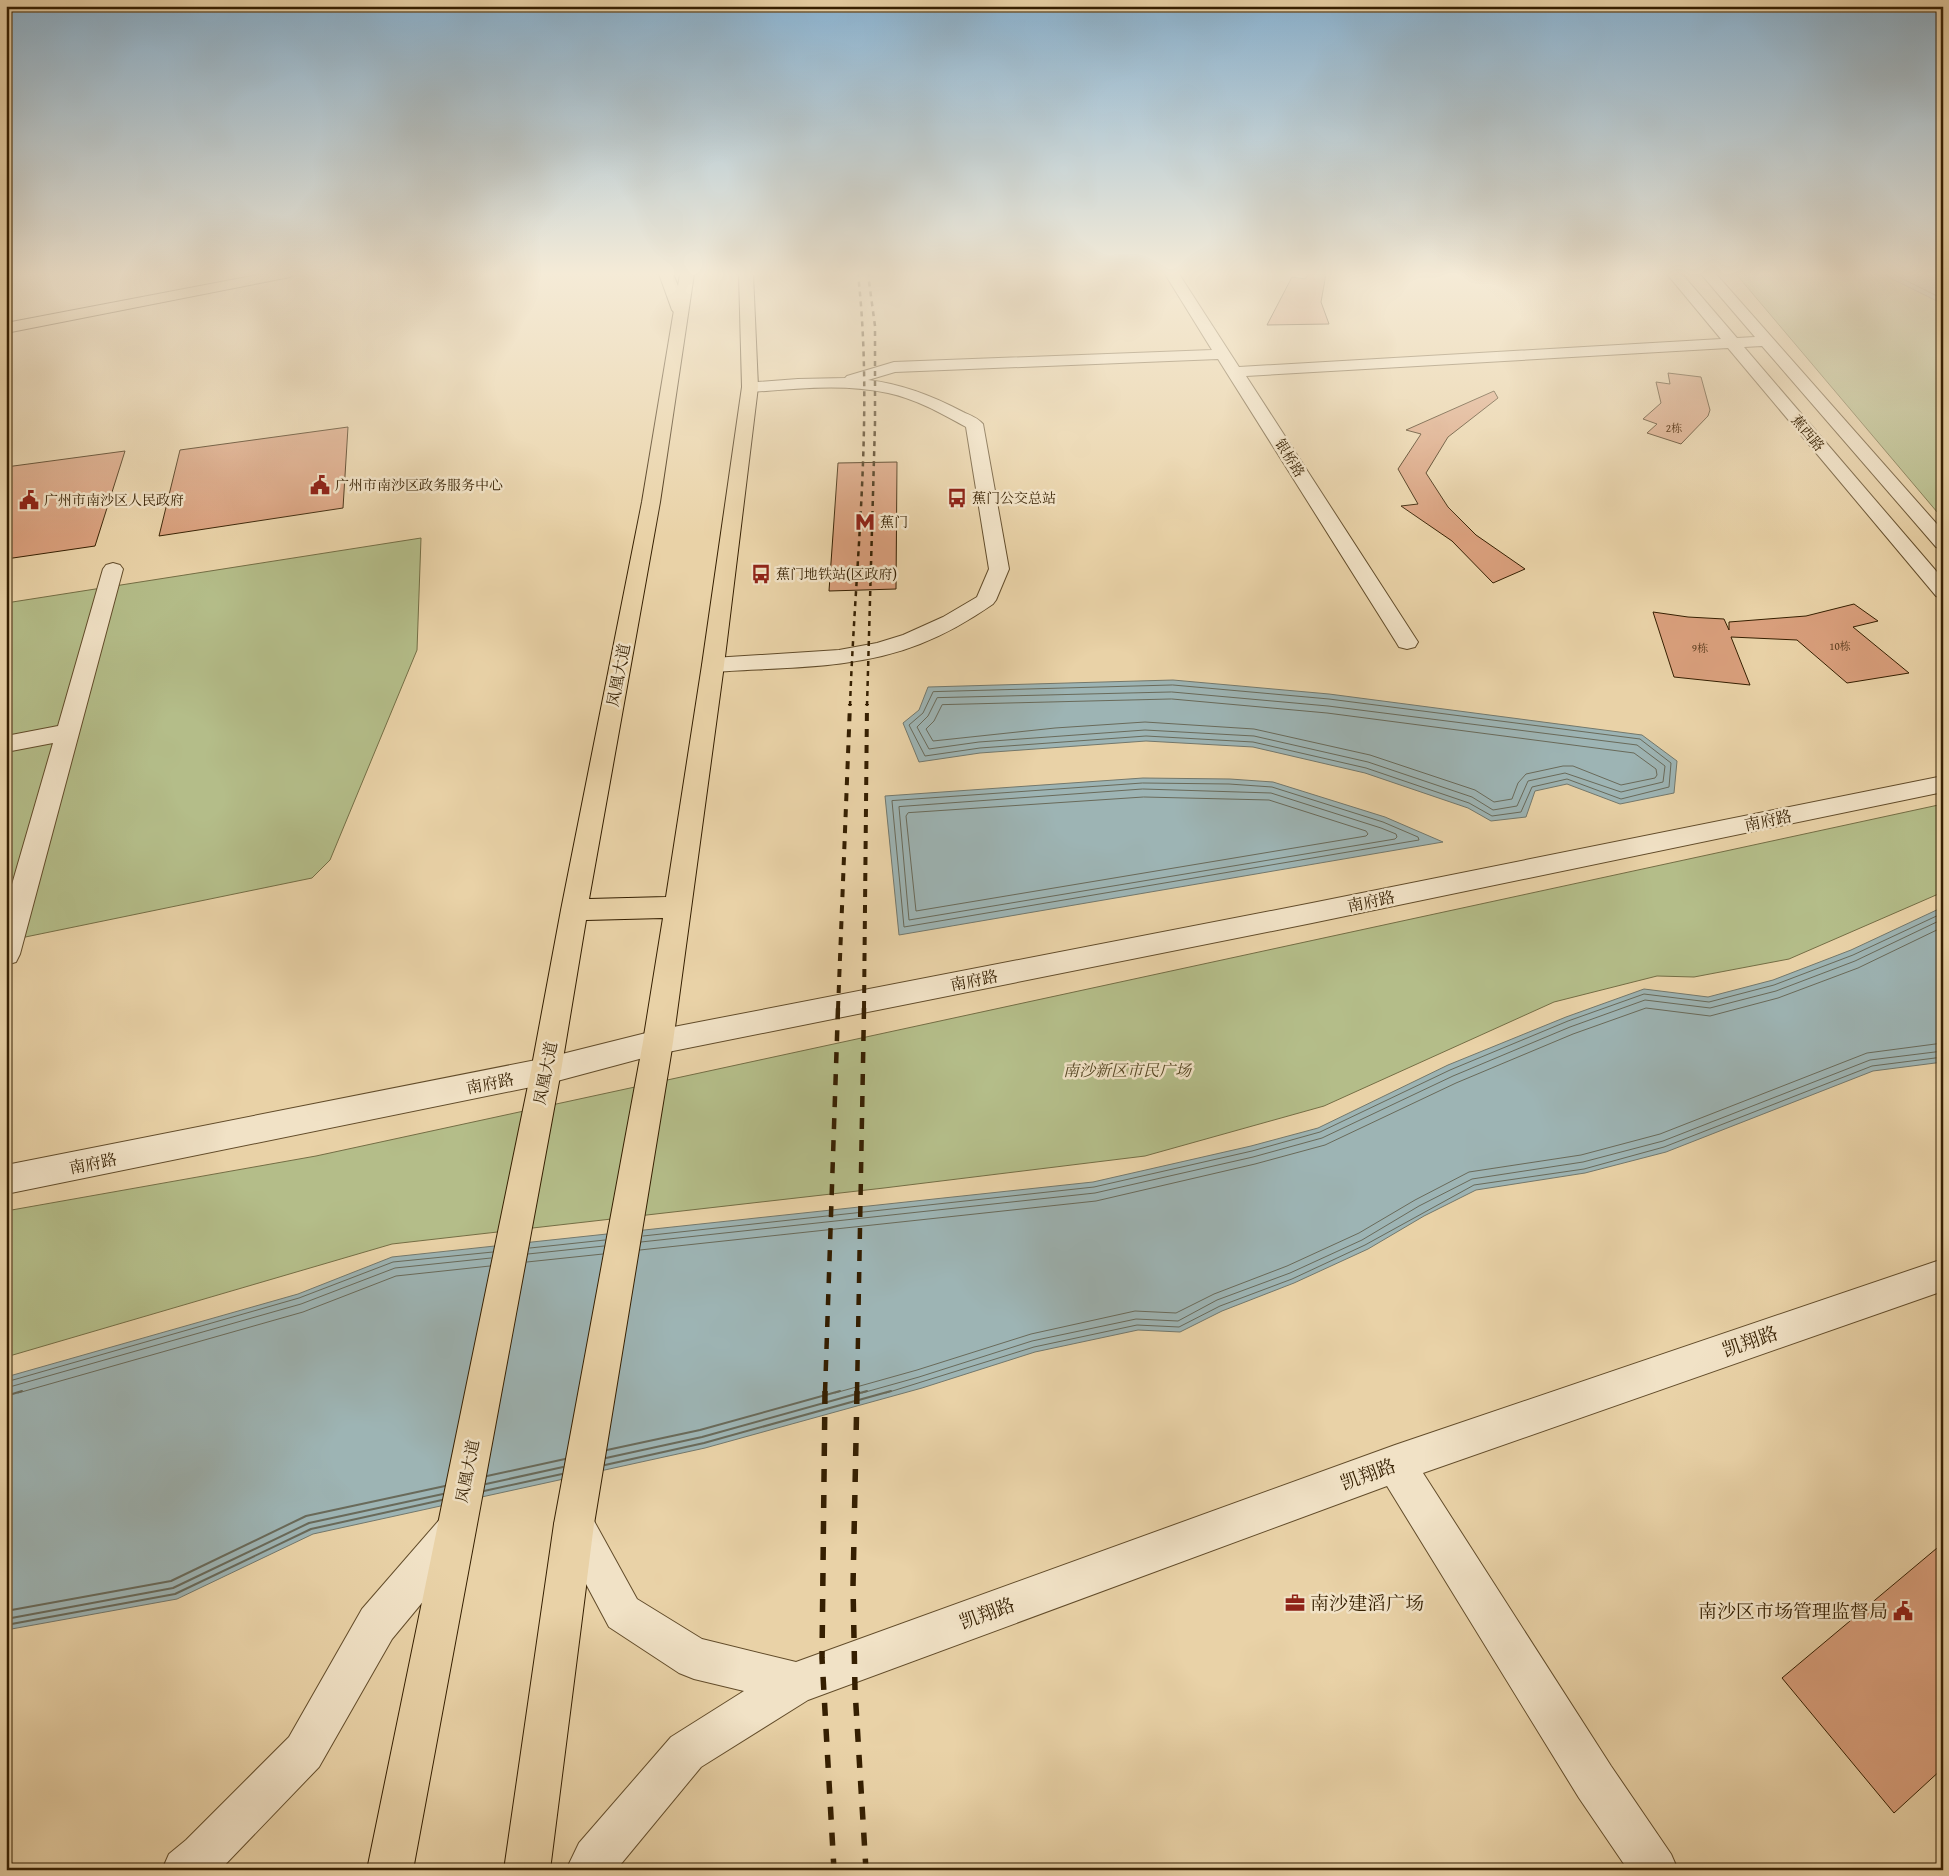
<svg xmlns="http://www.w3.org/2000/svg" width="1949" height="1876" font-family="'Gentium Book Plus','Noto Serif SC',serif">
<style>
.green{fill:#b4bd89;stroke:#746e45}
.water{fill:#9db4b4;stroke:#73786c}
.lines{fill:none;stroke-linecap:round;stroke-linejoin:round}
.shore-far1{stroke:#696a5a;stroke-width:1}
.shore{stroke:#696a5a;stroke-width:2}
.building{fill:#d99f7c;stroke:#351f01}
.minor-casing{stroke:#624c2a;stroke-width:2}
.major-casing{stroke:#351f01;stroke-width:2}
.highway-casing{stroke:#351f01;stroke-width:2}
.minor{fill:#f1e2c6;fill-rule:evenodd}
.major{fill:#e9d2a7;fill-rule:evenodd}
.highway{fill:#e9d2a7;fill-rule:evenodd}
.rail-far3{stroke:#351f01;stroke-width:2.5;stroke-dasharray:5 5;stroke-linecap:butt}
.rail-far2{stroke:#351f01;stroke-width:4;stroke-dasharray:8 8;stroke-linecap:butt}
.rail-far1{stroke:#351f01;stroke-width:4.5;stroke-dasharray:11 11;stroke-linecap:butt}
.rail{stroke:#351f01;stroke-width:5.5;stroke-dasharray:13 13;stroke-linecap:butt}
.labels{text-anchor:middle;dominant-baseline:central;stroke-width:5;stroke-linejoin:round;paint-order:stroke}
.far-number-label{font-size:11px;fill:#5e3f20}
.far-street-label{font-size:14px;fill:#351f01;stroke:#f1e2c6}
.far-poi-label{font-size:14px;fill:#351f01;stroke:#f1e2c6;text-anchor:start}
.street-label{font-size:16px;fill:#351f01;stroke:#f1e2c6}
.park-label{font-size:16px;font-style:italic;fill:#554623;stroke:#f1e2c6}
.near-street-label{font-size:19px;fill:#351f01;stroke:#f1e2c6}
.near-poi-label{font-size:19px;fill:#351f01;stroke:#f1e2c6;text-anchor:start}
</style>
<rect width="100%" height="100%" fill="#e9d2a7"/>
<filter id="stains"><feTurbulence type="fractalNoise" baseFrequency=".004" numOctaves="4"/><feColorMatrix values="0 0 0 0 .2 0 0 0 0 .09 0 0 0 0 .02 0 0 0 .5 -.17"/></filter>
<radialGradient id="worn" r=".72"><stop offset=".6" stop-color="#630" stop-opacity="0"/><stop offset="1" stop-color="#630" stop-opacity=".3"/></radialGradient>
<!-- green -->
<g class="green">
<path d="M1736 274H1943V519Z"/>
<path d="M421 538 417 650 330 860 312 878 6 941V603Z"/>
<path d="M1943 804V892L1789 959 1694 977 1657 976 1554 1002 1324 1106 1145 1156 884 1188 392 1244 6 1357V1211L316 1156Z"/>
</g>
<!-- water -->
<g class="water">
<path d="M1882 274H1943V304Z"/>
<path d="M1173 680 1329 694 1642 735 1677 761 1674 793 1620 804 1567 784 1535 791 1526 817 1491 821 1468 808 1365 773 1253 747 1146 741 980 753 919 762 903 723 919 710 928 687Z"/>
<path d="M1143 778 1230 779 1273 782 1385 817 1443 842 899 935 885 796Z"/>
<path d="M1943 907V1062L1873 1071 1666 1152 1585 1173 1476 1190 1424 1216 1368 1249 1294 1283 1222 1311 1180 1332 1138 1330 1035 1352 922 1388 705 1448 313 1534 177 1599 6 1630V1377L298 1294 392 1257 1093 1182 1251 1146 1318 1128 1448 1065 1566 1017 1644 989 1708 997 1773 980 1851 950Z"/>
</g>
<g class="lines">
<!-- shore-far1 -->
<g class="shore-far1">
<path d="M1893 274 1943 299"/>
<path d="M1173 685 1329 699 1640 739 1671 763 1669 787 1621 799 1567 779 1532 787 1521 812 1492 816 1469 803 1366 768 1253 742 1146 736 980 748 925 756 909 725 923 713 933 692Z"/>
<path d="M1172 692 1328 706 1637 745 1665 766 1663 782 1621 792 1565 773 1528 781 1517 806 1493 810 1472 797 1368 762 1254 736 1145 730 979 742 929 749 917 727 928 716 937 698Z"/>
<path d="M1172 699 1327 713 1634 753 1656 769 1657 775 1655 778 1621 785 1573 766H1563L1526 774 1518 783 1512 799 1494 802 1475 790 1370 755 1254 729 1145 722 1055 728 933 741 926 729 934 721 942 705Z"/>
<path d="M1143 783 1229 784 1272 787 1383 822 1418 837 1419 840 904 927 892 801Z"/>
<path d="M1143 789 1271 793 1381 828 1396 834 1397 837 1395 839 909 920 899 807Z"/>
<path d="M1144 797 1269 800 1366 831 1368 834 1366 836 916 911 906 816 908 813Z"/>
<path d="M643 1236 1094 1187 1252 1151 1320 1132 1450 1070 1568 1021 1644 994 1709 1002 1774 985 1853 955 1943 913"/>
<path d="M641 1242 1095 1193 1253 1157 1322 1138 1453 1076 1570 1027 1645 1000 1710 1008 1776 991 1855 961 1943 919"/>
<path d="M530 1248 605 1240"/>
<path d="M640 1250 1096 1201 1255 1164 1325 1145 1456 1083 1573 1034 1646 1008 1710 1016 1778 998 1858 968 1943 927"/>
<path d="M528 1254 604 1246"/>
<path d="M527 1262 603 1254"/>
<path d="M6 1382 299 1298 393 1262 493 1252"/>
<path d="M6 1388 301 1304 395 1268 491 1258"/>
<path d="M18 1393 303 1312 396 1276 490 1266"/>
<path d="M835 1393 917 1370 1031 1334 1135 1311 1176 1313 1214 1294 1287 1266 1359 1233 1415 1200 1469 1172 1581 1155 1660 1134 1867 1053 1943 1043"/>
<path d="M862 1393 919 1377 1032 1341 1136 1319 1178 1321 1217 1300 1290 1273 1362 1240 1419 1206 1472 1179 1583 1162 1663 1141 1870 1060 1943 1051"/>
<path d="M886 1393 1034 1347 1137 1325 1179 1327 1220 1306 1292 1279 1365 1245 1474 1185 1584 1169 1664 1147 1872 1066 1943 1057"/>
</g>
<!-- shore -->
<g class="shore">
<path d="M6 1396 22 1391"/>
<path d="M607 1450 700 1430 840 1391"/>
<path d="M606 1458 702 1437 867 1391"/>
<path d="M605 1465 704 1443 891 1391"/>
<path d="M487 1476 565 1459"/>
<path d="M486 1484 563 1467"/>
<path d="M484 1491 562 1474"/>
<path d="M6 1611 171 1581 306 1516 445 1486"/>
<path d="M6 1619 173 1588 309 1523 443 1494"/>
<path d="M6 1625 175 1594 311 1529 442 1500"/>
</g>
</g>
<!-- building -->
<g class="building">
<path d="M1309 274H1326L1321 302 1329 324 1267 325 1292 277 1305 279Z"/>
<path d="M1668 373 1701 377 1710 410 1708 416 1681 444 1647 433 1657 424 1643 419 1661 403 1656 382 1670 384Z"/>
<path d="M1494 391 1498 398 1448 437 1426 473 1448 507 1476 535 1525 569 1493 583 1452 541 1401 506 1418 504 1398 469 1421 434 1406 430Z"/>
<path d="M348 427 343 508 159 536 180 450Z"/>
<path d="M125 451 95 546 6 559V467Z"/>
<path d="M897 462 896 589 829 591 838 463Z"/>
<path d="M1854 604 1878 621 1853 627 1909 673 1847 683 1797 640 1731 637 1750 685 1674 677 1653 612 1688 617 1724 619 1729 630V622L1806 616Z"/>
<path d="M1943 1543V1768L1894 1813 1782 1678Z"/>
</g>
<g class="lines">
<defs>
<g id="minor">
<path d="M1165 274H1179L1239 367 1721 339 1667 274H1682L1737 338 1755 337 1701 274H1716L1943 531V549L1936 547 1762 346 1744 347 1943 579V598L1936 596 1728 348 1246 376 1418 642 1415 647 1407 649 1399 647 1396 642 1218 359 895 372 868 380C902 384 933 396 963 412 970 415 978 418 983 424L1009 569 996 600 993 604C970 620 946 634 920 644 855 670 781 667 713 672L705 670 702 665 705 660 713 658 839 650 877 643 903 635 943 617 977 597 989 569 966 427C941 413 916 399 888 393 843 383 796 389 750 392L744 391 742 387 744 383 798 379 845 378 847 376 894 362 1212 350Z"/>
<path d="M113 563 120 565 123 569 20 954 16 962 6 965V905L53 743 6 752V736L58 726 103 569 106 565Z"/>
<path d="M1943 776V792L1312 923 658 1054 546 1084 6 1194V1165L546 1058 658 1030 1312 903Z"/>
<path d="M1943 1259V1291L1423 1473 1611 1766 1671 1854 1678 1870H1628L1579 1798 1387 1486 808 1700 701 1767 616 1870H566L579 1843 671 1737 744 1691 694 1679 679 1673 609 1627 554 1524 560 1510 574 1504 588 1510 637 1599 702 1639 796 1662 1395 1445Z"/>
<path d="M455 1512 469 1518 475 1532 469 1546 392 1639 319 1767 220 1870H162L169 1854 186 1840 289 1737 362 1609 441 1518Z"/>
</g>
<path id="major" d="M680 274H694L660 502 589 899 666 897 702 665 742 387 739 274H753L758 387 724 665 673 1042 594 1524 550 1870H504L554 1524 643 1042 663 918 586 920 561 1071 413 1870H367L531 1071 561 910 642 502Z"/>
<g id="highway">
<path d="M263 274H292L290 277 285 278 6 333V323Z"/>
<path d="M659 274H673L688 310 685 313H675L672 310Z"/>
</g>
</defs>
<!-- minor casing -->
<use href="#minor" class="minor-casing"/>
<!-- major casing -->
<use href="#major" class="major-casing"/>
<!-- highway casing -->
<use href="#highway" class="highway-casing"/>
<!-- minor -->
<use href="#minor" class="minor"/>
<!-- major -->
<use href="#major" class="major"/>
<!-- highway -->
<use href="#highway" class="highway"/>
<!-- rail-far3 -->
<g class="rail-far3">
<path d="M850 706C855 563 874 416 858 274"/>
<path d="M867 706 875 423V326L868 274"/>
</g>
<!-- rail-far2 -->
<g class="rail-far2">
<path d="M838 1009 850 704"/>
<path d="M864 1009 867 704"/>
</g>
<!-- rail-far1 -->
<g class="rail-far1">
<path d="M825 1393 838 1008"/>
<path d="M857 1393 864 1008"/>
</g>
<!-- rail -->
<g class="rail">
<path d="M825 1391 822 1658 834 1870"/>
<path d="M857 1391 853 1586 855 1690 866 1870"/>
</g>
</g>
<!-- sky -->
<linearGradient id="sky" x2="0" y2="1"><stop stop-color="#8ab4d3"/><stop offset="0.51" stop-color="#f5ebd7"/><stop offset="1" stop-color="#f5ebd7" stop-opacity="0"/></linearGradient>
<rect width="1949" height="537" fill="url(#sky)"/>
<!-- icons -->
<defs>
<symbol id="civic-bare" viewBox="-9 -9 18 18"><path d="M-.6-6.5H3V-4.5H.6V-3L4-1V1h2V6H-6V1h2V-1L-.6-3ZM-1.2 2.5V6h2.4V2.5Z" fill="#8f2418" stroke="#f1e2c6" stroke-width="2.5" paint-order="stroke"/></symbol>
<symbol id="bus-bare" viewBox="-9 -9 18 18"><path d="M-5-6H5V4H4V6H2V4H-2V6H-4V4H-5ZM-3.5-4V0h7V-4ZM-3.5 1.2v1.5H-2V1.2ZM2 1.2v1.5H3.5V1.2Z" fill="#8f2418" stroke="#f1e2c6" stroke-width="2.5" paint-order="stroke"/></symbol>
<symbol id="metro-bare" viewBox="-9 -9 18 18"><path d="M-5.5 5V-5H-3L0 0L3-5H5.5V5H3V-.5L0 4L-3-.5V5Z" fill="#8f2418" stroke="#f1e2c6" stroke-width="2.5" paint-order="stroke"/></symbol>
<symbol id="office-bare" viewBox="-9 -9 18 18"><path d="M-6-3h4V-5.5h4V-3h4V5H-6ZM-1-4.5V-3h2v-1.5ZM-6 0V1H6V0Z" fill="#8f2418" stroke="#f1e2c6" stroke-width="2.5" paint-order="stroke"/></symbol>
</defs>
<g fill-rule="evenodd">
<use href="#civic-bare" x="306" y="471" width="28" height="28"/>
<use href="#bus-bare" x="943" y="484" width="28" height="28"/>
<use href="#civic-bare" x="15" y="486" width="28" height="28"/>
<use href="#metro-bare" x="851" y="508" width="28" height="28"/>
<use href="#bus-bare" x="747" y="560" width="28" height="28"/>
<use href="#office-bare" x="1281" y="1589" width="28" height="28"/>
<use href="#civic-bare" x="1889" y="1597" width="28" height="28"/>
</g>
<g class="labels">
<!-- far-number labels -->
<g class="far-number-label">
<text x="1674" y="428">2栋</text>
<text x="1840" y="646">10栋</text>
<text x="1700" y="648">9栋</text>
</g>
<!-- far-street labels -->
<g class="far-street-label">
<text transform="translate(1808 433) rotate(50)">蕉西路</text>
<text transform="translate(1290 458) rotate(58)">银桥路</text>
</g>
<!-- far-poi labels -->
<g class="far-poi-label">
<text x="335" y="485">广州市南沙区政务服务中心</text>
<text x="972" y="498">蕉门公交总站</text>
<text x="44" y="500">广州市南沙区人民政府</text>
<text x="880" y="522">蕉门</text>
<text x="776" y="574">蕉门地铁站(区政府)</text>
</g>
<!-- street labels -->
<g class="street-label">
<text transform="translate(618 675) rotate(-79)">凤凰大道</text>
<text transform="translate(1768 820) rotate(-12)">南府路</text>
<text transform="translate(1371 901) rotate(-12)">南府路</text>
<text transform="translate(974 980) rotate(-11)">南府路</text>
<text transform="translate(545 1073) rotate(-79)">凤凰大道</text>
<text transform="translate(490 1083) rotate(-11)">南府路</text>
<text transform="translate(93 1163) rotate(-11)">南府路</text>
<text transform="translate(467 1471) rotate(-79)">凤凰大道</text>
</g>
<!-- park labels -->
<g class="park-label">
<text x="1127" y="1070">南沙新区市民广场</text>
</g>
<!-- near-street labels -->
<g class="near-street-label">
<text transform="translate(1750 1341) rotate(-19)">凯翔路</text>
<text transform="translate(1368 1474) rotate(-20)">凯翔路</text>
<text transform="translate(987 1613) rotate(-20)">凯翔路</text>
</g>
<!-- near-poi labels -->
<g class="near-poi-label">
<text x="1310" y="1603">南沙建滔广场</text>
<text x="1888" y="1611" text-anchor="end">南沙区市场管理监督局</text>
</g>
</g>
<!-- margin -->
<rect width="1949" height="1876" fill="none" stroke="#e9d2a7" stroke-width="25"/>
<rect x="8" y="8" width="1934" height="1861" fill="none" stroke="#351f01" stroke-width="2.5"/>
<rect x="12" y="12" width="1924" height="1851" fill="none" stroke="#351f01"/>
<rect width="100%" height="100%" filter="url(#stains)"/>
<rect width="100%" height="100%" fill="url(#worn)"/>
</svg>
